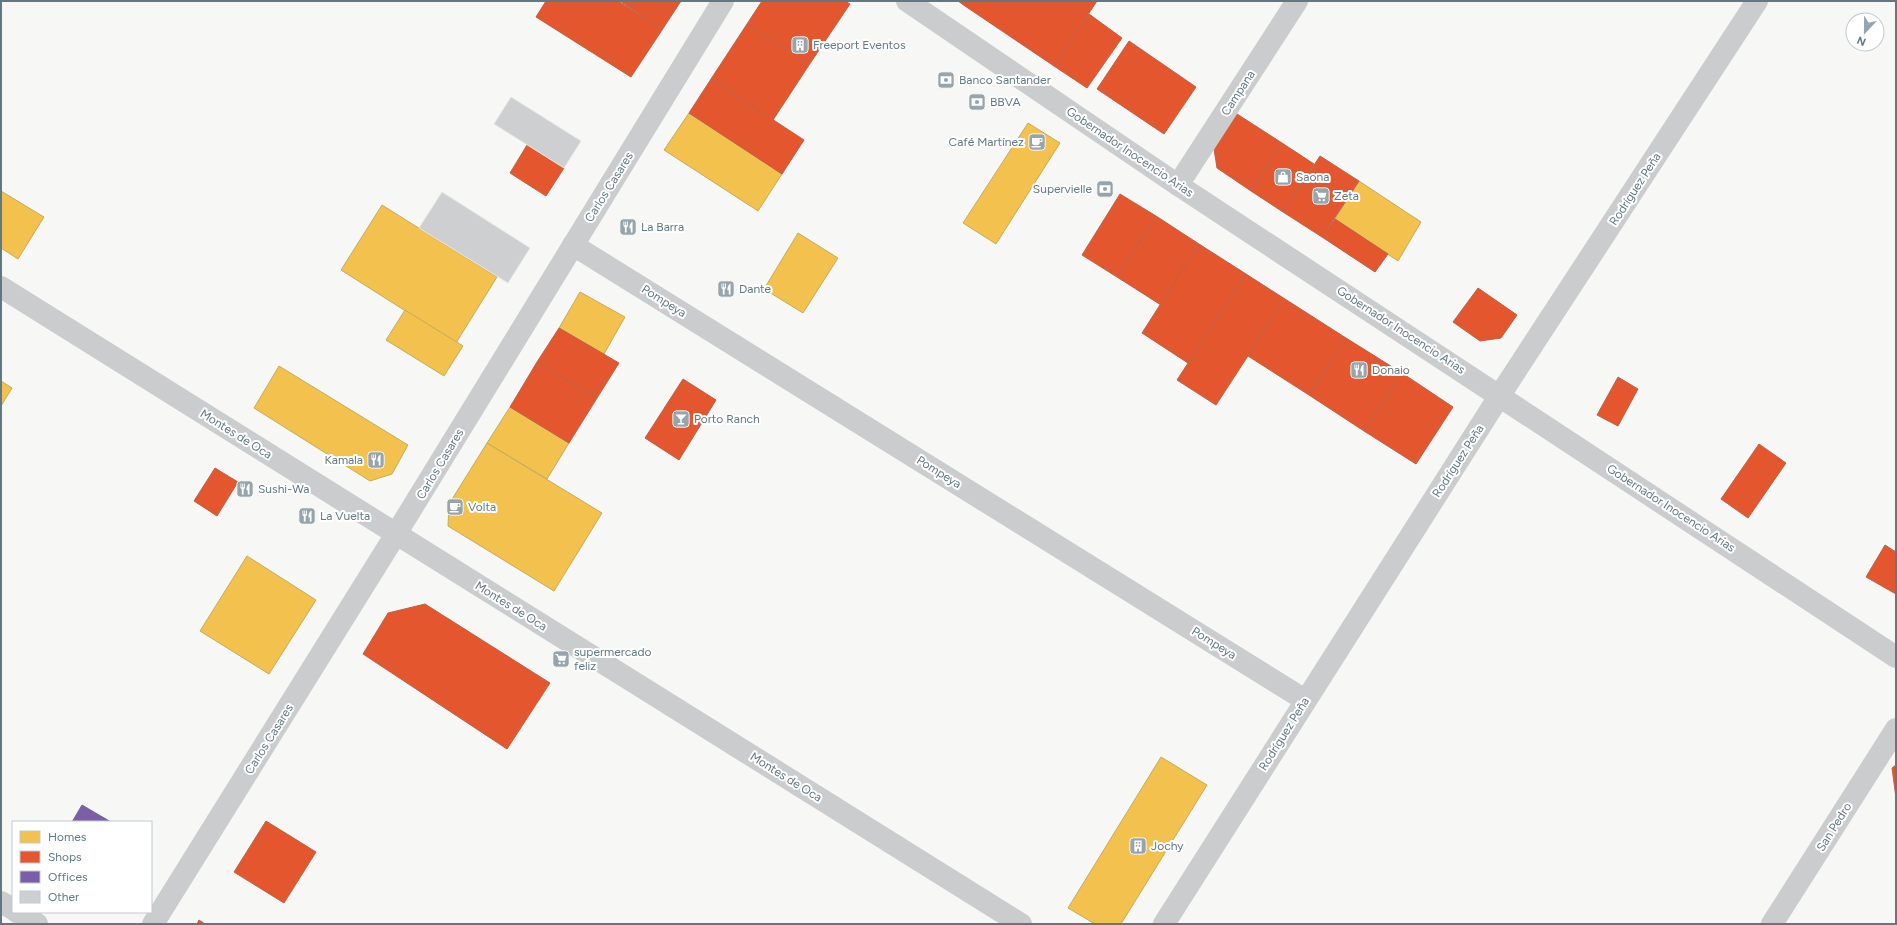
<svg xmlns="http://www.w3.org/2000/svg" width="1897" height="925" font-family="Figtree,sans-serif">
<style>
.homes{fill:#f2c14e;stroke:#c6ab5e}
.shops{fill:#e4572e;stroke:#bd6147}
.offices{fill:#7b5ea7;stroke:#73669c}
.building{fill:#cdcfd0;stroke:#e6e6e6}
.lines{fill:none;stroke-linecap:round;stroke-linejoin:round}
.minor{stroke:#cbcccd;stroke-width:22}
.labels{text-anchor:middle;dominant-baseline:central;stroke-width:4;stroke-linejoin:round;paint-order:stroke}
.poi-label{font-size:12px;fill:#617882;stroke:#fff;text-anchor:start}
.street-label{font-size:12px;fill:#617882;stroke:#fff}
</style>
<rect width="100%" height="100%" fill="#f7f7f6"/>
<!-- homes -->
<g class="homes">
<path d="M689 113 782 174 758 211 664 150Z"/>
<path d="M1028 123 1060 143 996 244 963 223Z"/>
<path d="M1359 181 1421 222 1398 261 1335 219Z"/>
<path d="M1 191 44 217 18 259 1 248Z"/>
<path d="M382 205 497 277 456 343 341 270Z"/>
<path d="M798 233 838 258 803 313 764 289Z"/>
<path d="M580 292 625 317 604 354 559 328Z"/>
<path d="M405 310 463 346 444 376 386 340Z"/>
<path d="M279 366 408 445 392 474 370 481 254 408Z"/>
<path d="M1 381 12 388 1 406Z"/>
<path d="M510 407 569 443 547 479 487 443Z"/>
<path d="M487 443 602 513 554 591 448 526 449 504Z"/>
<path d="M247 556 316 600 269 674 200 631Z"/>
<path d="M1161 757 1207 785 1121 924H1095L1068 908Z"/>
</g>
<!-- shops -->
<g class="shops">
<path d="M546 1H618L662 30 631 77 536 17Z"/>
<path d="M620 1H634L630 8Z"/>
<path d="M634 1H681L662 30 630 8Z"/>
<path d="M762 1H845L850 4 809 65 747 24Z"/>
<path d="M958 1H968L965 6Z"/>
<path d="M968 1H1097L1054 66 965 6Z"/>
<path d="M1089 14 1122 38 1087 88 1054 66Z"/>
<path d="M747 24 809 65 773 120 711 79Z"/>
<path d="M1129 41 1196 87 1164 134 1097 89Z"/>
<path d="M711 79 804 140 782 174 689 113Z"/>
<path d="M1237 114 1282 143 1251 191 1217 168 1214 149Z"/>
<path d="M1282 143 1314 164 1283 212 1251 191Z"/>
<path d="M527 145 564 168 546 196 510 173Z"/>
<path d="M1320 156 1359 181 1322 237 1283 212Z"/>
<path d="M1120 194 1156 216 1117 277 1082 255Z"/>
<path d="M1156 216 1199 244 1161 305 1117 277Z"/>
<path d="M1335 219 1388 254 1375 272 1322 237Z"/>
<path d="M1199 244 1246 274 1188 363 1142 333Z"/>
<path d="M1246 274 1285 299 1216 405 1177 380Z"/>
<path d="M1478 288 1517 315 1501 338 1480 341 1453 322Z"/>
<path d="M1285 299 1346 338 1309 395 1248 356Z"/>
<path d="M559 328 619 363 597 398 537 362Z"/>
<path d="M1346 338 1402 373 1364 431 1309 395Z"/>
<path d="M537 362 597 398 569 443 510 407Z"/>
<path d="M1402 373 1453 407 1416 464 1364 431Z"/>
<path d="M1618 377 1638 389 1618 426 1597 415Z"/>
<path d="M683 379 716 400 679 460 645 438Z"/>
<path d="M1759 444 1786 463 1748 518 1721 499Z"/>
<path d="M215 468 238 482 217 516 194 501Z"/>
<path d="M1885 545 1896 552V594L1866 577Z"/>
<path d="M425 604 550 683 507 749 363 654 388 613Z"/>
<path d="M1896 765V798L1892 768Z"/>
<path d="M266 821 316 852 284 903 234 872Z"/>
<path d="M199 920 205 924H197Z"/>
</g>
<!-- offices -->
<path class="offices" d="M82 805 111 822H72Z"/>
<!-- building -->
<g class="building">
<path d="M511 97 581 141 564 168 494 124Z"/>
<path d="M442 192 530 248 508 283 419 228Z"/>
</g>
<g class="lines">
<!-- minor -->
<g class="minor">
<path d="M907 1 1178 185 1896 657"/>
<path d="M1178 185 1297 1"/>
<path d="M573 245 1305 700"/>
<path d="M1 287 1021 924"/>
<path d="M1 902 13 909"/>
<path d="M17 912 37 924"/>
<path d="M153 924 396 534 723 1"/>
<path d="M1164 924 1500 395 1757 1"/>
<path d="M1772 924 1896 729"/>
</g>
</g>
<!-- icons -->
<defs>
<symbol id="building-square" viewBox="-11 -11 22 22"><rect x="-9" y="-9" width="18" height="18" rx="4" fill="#96a4ab" stroke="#fff"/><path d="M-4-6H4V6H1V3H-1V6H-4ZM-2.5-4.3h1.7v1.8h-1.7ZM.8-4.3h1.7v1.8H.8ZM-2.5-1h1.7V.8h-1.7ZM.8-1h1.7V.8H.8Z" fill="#fff"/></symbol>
<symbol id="bank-square" viewBox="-11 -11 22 22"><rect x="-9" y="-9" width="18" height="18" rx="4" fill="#96a4ab" stroke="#fff"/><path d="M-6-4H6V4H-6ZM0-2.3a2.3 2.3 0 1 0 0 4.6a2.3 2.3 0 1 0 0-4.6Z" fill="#fff"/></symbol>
<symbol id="cafe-square" viewBox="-11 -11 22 22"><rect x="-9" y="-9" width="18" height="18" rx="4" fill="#96a4ab" stroke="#fff"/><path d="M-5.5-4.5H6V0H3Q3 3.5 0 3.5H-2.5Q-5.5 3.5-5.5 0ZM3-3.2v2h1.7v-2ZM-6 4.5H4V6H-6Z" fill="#fff"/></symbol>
<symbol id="shop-square" viewBox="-11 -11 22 22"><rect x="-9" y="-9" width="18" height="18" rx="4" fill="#96a4ab" stroke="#fff"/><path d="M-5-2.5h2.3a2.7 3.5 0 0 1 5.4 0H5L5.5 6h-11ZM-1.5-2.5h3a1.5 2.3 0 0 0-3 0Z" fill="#fff"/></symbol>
<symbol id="supermarket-square" viewBox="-11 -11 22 22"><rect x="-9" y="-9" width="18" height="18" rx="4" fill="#96a4ab" stroke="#fff"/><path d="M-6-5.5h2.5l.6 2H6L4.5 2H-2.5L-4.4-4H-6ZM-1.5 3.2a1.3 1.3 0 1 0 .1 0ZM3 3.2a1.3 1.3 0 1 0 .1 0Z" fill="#fff"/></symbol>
<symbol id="restaurant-square" viewBox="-11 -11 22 22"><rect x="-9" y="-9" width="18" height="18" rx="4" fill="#96a4ab" stroke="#fff"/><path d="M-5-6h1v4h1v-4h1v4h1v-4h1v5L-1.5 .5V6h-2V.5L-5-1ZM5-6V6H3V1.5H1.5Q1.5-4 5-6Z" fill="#fff"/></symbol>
<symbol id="bar-square" viewBox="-11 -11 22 22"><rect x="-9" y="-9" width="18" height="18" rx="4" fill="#96a4ab" stroke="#fff"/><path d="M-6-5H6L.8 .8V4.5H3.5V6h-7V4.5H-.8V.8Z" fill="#fff"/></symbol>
</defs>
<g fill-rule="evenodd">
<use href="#building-square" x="790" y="35" width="20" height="20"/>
<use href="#bank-square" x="936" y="70" width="20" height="20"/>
<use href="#bank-square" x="967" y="92" width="20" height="20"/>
<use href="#cafe-square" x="1027" y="132" width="20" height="20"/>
<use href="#shop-square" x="1273" y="167" width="20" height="20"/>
<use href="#bank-square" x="1095" y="179" width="20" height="20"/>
<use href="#supermarket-square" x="1311" y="186" width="20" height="20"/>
<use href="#restaurant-square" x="618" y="217" width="20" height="20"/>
<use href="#restaurant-square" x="716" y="279" width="20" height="20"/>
<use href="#restaurant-square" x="1349" y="360" width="20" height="20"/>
<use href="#bar-square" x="671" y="409" width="20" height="20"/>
<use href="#restaurant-square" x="366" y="450" width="20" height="20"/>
<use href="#restaurant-square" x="235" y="479" width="20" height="20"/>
<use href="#cafe-square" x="445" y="497" width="20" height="20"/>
<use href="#restaurant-square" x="297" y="506" width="20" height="20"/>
<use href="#supermarket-square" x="551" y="649" width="20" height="20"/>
<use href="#building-square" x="1128" y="836" width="20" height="20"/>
</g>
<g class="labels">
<!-- poi labels -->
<g class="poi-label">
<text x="813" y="45">Freeport Eventos</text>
<text x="959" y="80">Banco Santander</text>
<text x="990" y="102">BBVA</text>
<text x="1024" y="142" text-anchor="end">Café Martínez</text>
<text x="1296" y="177">Saona</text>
<text x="1092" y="189" text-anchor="end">Supervielle</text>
<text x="1334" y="196">Zeta</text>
<text x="641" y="227">La Barra</text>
<text x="739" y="289">Dante</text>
<text x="1372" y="370">Donaio</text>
<text x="694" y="419">Porto Ranch</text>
<text x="363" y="460" text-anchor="end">Kamala</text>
<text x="258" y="489">Sushi-Wa</text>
<text x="468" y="507">Volta</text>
<text x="320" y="516">La Vuelta</text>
<text x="574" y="652">supermercado<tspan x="574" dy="14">feliz</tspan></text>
<text x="1151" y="846">Jochy</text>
</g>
<!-- street labels -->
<g class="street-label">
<text transform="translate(1238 93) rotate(-57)">Campana</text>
<text transform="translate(1130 152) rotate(34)">Gobernador Inocencio Arias</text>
<text transform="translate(609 187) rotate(-58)">Carlos Casares</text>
<text transform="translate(1635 189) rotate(-57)">Rodríguez Peña</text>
<text transform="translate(664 301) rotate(32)">Pompeya</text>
<text transform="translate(1401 330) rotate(33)">Gobernador Inocencio Arias</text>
<text transform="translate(236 434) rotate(32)">Montes de Oca</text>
<text transform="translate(1458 461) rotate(-57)">Rodríguez Peña</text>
<text transform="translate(440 464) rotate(-59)">Carlos Casares</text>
<text transform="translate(939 472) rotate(32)">Pompeya</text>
<text transform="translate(1671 508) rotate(33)">Gobernador Inocencio Arias</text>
<text transform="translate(511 606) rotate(32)">Montes de Oca</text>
<text transform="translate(1214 643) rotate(32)">Pompeya</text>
<text transform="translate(1284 734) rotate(-58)">Rodríguez Peña</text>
<text transform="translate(269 739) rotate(-58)">Carlos Casares</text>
<text transform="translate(786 777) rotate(32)">Montes de Oca</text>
<text transform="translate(1834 827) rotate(-58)">San Pedro</text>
</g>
</g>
<!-- border -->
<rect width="1897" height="925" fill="none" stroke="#617882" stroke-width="4"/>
<!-- legend -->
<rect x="12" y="821" width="140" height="92" fill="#ffffff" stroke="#c0c9cd"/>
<rect x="20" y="831" width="20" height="12" fill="#f2c14e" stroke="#c0c9cd"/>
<text x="48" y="841" font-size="12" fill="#617882">Homes</text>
<rect x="20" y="851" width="20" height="12" fill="#e4572e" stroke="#c0c9cd"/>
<text x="48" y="861" font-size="12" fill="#617882">Shops</text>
<rect x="20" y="871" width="20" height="12" fill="#7b5ea7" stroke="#c0c9cd"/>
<text x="48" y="881" font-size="12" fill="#617882">Offices</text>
<rect x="20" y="891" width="20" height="12" fill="#cdcfd0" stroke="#c0c9cd"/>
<text x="48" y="901" font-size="12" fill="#617882">Other</text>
<!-- north arrow -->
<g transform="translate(1865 32) rotate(202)"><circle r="19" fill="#ffffff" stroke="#c0c9cd"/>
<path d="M0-3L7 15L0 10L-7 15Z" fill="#96a4ab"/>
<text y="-6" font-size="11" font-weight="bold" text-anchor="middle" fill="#617882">N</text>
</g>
</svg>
